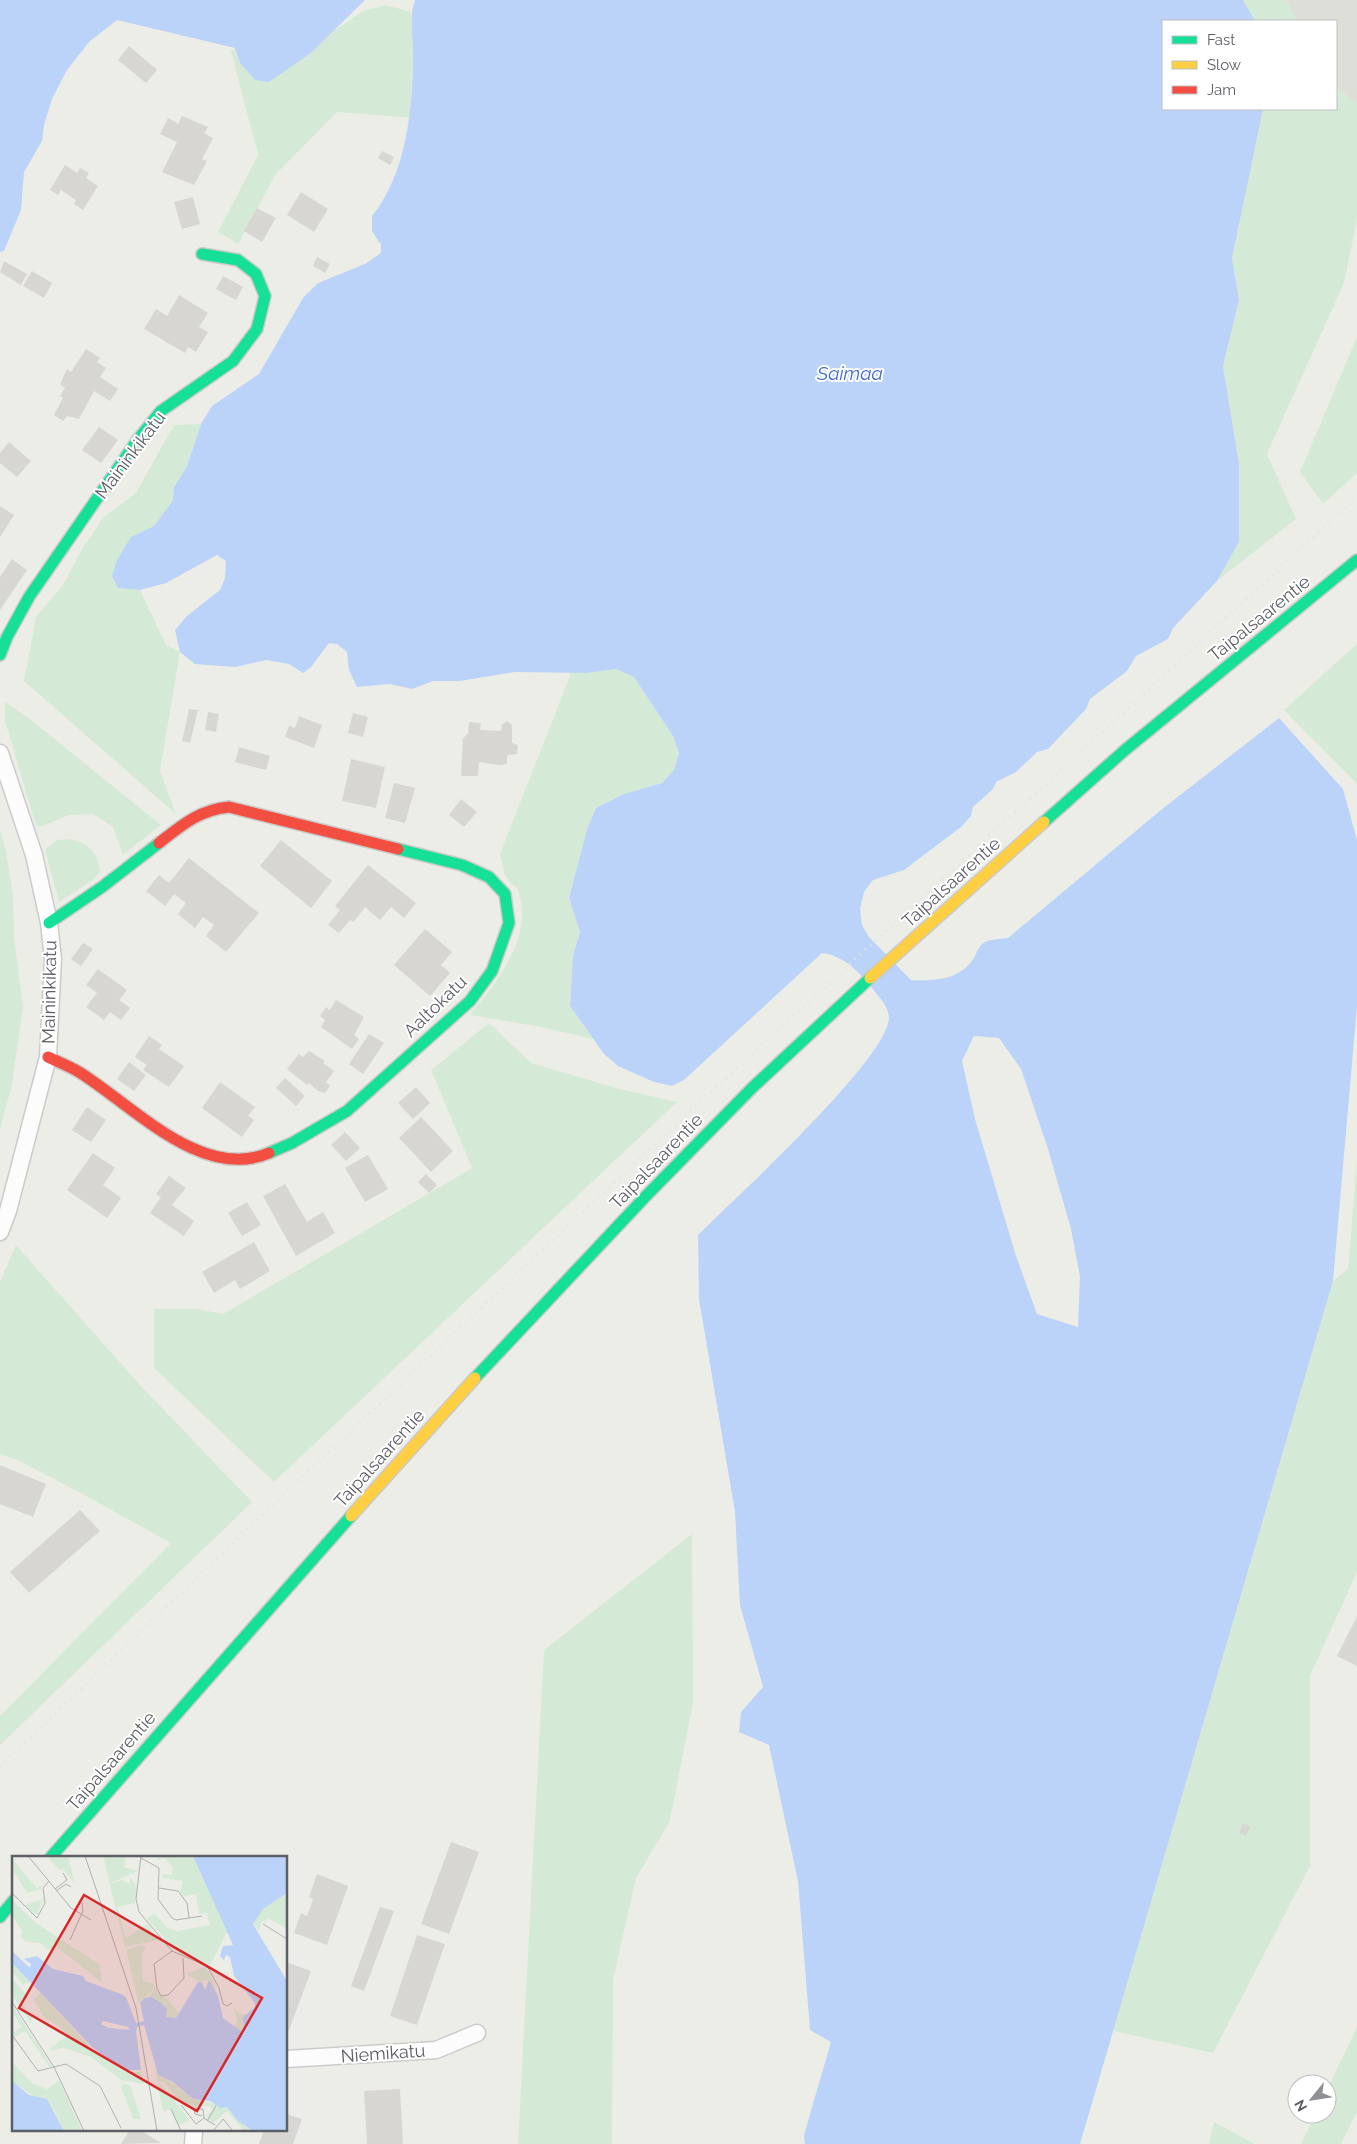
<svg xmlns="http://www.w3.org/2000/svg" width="1357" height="2144" font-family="Raleway,sans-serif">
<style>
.industrial{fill:#deded9}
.green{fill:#d5ead6}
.water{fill:#bbd3f8;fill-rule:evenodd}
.building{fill:#d7d6d3}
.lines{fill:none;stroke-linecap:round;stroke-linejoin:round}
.street-casing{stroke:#cacbca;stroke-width:19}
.fast-casing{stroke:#cacac9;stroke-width:14}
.slow-casing{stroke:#cacac9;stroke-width:14}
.jam-casing{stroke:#cacac9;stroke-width:14}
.street{stroke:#fcfcfc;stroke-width:16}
.fast{stroke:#16e098;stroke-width:11}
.slow{stroke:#ffcf43;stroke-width:11}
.jam{stroke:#f24e42;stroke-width:11}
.rail{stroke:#e4e4e4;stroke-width:4;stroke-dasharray:1 6;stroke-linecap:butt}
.labels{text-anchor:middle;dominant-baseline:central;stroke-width:4;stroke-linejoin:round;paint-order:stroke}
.street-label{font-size:18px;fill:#5d5f66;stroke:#fff}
.water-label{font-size:19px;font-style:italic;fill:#426cc8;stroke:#fff}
.inset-road{fill:none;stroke:#afb0b0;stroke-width:1}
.view{fill:#d62828;fill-opacity:0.15;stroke:#d62828;stroke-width:2.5}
.inset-edge{fill:none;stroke:#5d5f66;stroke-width:2.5}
</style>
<rect width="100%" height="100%" fill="#edede8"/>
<!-- industrial -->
<path class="industrial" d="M1243 0H1357V123L1336 109V21H1255Z"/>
<!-- green -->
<g class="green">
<path d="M1243 0H1286L1298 21H1255Z"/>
<path d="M386 5 411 12 413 52 410 118 337 112 276 174 238 244 218 232 258 155 231 51 235 48 240 63 311 53 334 31 363 11Z"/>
<path d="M1336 85 1357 105V220L1344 283 1267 454 1296 519 1217 581 1239 542V464L1223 366 1239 300 1232 258 1262 110 1336 109Z"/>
<path d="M1357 337V473L1323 504 1300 472Z"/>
<path d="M201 424 187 466 174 487 173 500 154 526 131 537 118 588 140 590 166 645 180 652 160 771 176 814 24 681 36 617 63 585 82 549 104 517 136 493 174 425Z"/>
<path d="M1357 644V784L1284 710Z"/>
<path d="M616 669 634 677 673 736 679 753 674 770 662 783 624 794 596 808 587 829 569 898 580 932 573 955 570 1006 593 1039 541 1027 470 1015C496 983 535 936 518 891 517 886 511 884 508 880 503 874 502 862 500 854L571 673Z"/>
<path d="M5 702 26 716 161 825 123 855 113 827 93 814 69 815 43 826H36L5 721Z"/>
<path d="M0 831 6 850 13 897 14 936 23 1007 12 1085 0 1129Z"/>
<path d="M68 839C88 842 98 852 100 872L93 880 59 902 45 850 57 840Z"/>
<path d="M489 1023 531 1063 620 1089 677 1102 274 1482 154 1368V1309H198L223 1314 472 1168 431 1070Z"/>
<path d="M1357 1161V1572L1310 1676V1866L1213 2053 1113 2031 1333 1281 1348 1269Z"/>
<path d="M16 1245 139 1384 252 1502 0 1745V1716L171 1543 77 1491 17 1460 0 1454V1282Z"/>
<path d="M692 1534 693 1703 670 1821 636 1878 613 1980 612 2144H518L544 1650Z"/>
<path d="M1357 2027V2112L1341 2144H1301L1316 2114H1327V2090Z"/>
<path d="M1214 2122 1255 2144H1209Z"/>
</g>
<!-- water -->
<g class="water">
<path d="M0 0H365L311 53 269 82 255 80 240 63 235 48 117 20 89 42 67 70 52 99 44 125 42 141 24 172 21 210 4 251 0 252Z"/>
<path d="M415 0H1243L1255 21H1163V109H1263L1232 258 1239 300 1223 366 1239 464V542L1217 581 1173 628 1168 639 1136 656 1127 671 1090 699 1086 709 1048 749 1037 752 1016 772 996 782 992 790 973 807 971 816 961 827 904 870 873 880 864 892 860 909 862 925 869 937 911 980C935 981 960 980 974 958 977 952 979 946 985 942 991 939 1001 939 1008 938L1161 810 1279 718 1343 789 1357 840V1006L1333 1281 1080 2144H805L804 2135 831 2042 810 2030 798 1881 769 1745 739 1732 741 1712 763 1687 740 1605 735 1512 699 1299 698 1235C734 1199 887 1060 889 1018 889 1005 875 993 868 983 856 969 841 955 822 953L684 1080 672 1086 654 1082 618 1066 604 1054 570 1006 573 955 580 932 569 898 587 829 596 808 624 794 662 783 674 770 679 753 673 736 634 677 616 669 586 673 515 672 460 681H433L412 689 390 684 357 687 349 670 347 652 337 644 329 643 311 667 303 673 289 664 266 660 236 667 195 664 180 652 175 630 187 616 220 590 225 578 226 561 217 555 166 583 140 590 118 588 112 576 117 560 131 537 154 526 173 500 174 487 187 466 201 424 212 406 259 374 303 298 318 283 365 264 381 253V245L372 231V216C407 173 413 107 413 53 413 35 409 17 415 0ZM974 1036 999 1038 1021 1069 1048 1149 1071 1229 1080 1277 1078 1327 1037 1314 1016 1256 975 1119 962 1061Z"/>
</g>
<!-- building -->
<g class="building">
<path d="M129 46 157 70 146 83 118 60Z"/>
<path d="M182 116 208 127 204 133 213 138 202 159 207 161 194 185 162 172 177 142 160 134 168 118 178 124Z"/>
<path d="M382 151 394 157 390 165 378 158Z"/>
<path d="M65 165 77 173 80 168 89 173 86 178 98 186 83 210 74 204 76 200 61 190 58 195 50 190Z"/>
<path d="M301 192 328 209 314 232 287 215Z"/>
<path d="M193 197 200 224 182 229 174 202Z"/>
<path d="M257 208 276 218 262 242 244 231Z"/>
<path d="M317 257 330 264 325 273 313 266Z"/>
<path d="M4 261 27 274 21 285 0 272Z"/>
<path d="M32 271 52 283 44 298 23 286Z"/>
<path d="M223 276 243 287 236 300 216 289Z"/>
<path d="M179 295 208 313 199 327 208 332 196 352 188 347 185 353 144 329 156 309 167 316Z"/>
<path d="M86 349 100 358 97 362 106 368 100 377 118 389 110 401 94 391 79 419 67 416 63 421 54 415 63 398 60 396 65 388 60 384 67 369 71 372Z"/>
<path d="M99 427 118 440 101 463 82 450Z"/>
<path d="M9 442 31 461 17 477 0 463V453Z"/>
<path d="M0 506 14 515 0 537Z"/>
<path d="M12 559 27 570 0 610V577Z"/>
<path d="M189 709 198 710 190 743 182 741Z"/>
<path d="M208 712 219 714 216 732 205 730Z"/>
<path d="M353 713 368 717 363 737 348 733Z"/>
<path d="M299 716 322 725 314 748 285 737 289 726 295 728Z"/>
<path d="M507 721 512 725V743L518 745 517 754 507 755V764L499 765 479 762 478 776H461L463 738 468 734 469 722 481 723 480 730 501 731 502 725Z"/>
<path d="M239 747 270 756 266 770 235 762Z"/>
<path d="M351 759 385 767 376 808 342 801Z"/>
<path d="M394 783 415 788 405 823 385 818Z"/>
<path d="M461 799 477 812 464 827 449 815Z"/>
<path d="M281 840 332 881 311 908 260 866Z"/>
<path d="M189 858 259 913 226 952 206 936 214 925 203 917 195 928 178 914 186 903 174 894 165 906 146 891 159 875 169 883Z"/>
<path d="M368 865 416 903 404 918 391 907 380 920 365 907 354 922 350 920 339 933 328 925 340 910 335 906Z"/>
<path d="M425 929 452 952 441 965 450 973 430 996 394 965Z"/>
<path d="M83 943 93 949 81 966 71 959Z"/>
<path d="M98 969 127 990 119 1000 130 1008 121 1020 110 1012 104 1020 86 1007 97 993 86 985Z"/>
<path d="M336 1000 364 1017 354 1035 359 1039 352 1049 321 1027 325 1020 320 1016 326 1007 330 1010Z"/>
<path d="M369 1034 384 1043 363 1074 349 1064Z"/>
<path d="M149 1036 162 1045 159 1049 184 1066 169 1087 143 1070 147 1065 135 1057Z"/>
<path d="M309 1051 325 1061 323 1063 334 1071 326 1082 330 1086 325 1093 318 1091 309 1083 307 1085 287 1069 299 1054 303 1057Z"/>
<path d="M129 1062 146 1075 134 1091 117 1079Z"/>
<path d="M285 1078 305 1096 296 1106 276 1088Z"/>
<path d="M220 1082 255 1107 248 1116 254 1120 242 1137 202 1108Z"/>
<path d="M416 1087 430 1103 413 1119 398 1103Z"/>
<path d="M87 1107 106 1120 91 1142 72 1130Z"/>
<path d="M421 1117 453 1151 431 1172 399 1138Z"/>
<path d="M345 1132 360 1148 346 1161 331 1145Z"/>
<path d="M93 1153 115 1168 103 1185 121 1198 107 1218 67 1190Z"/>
<path d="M368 1155 388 1189 365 1202 345 1168Z"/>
<path d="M426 1174 437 1185 429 1193 418 1182Z"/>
<path d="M169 1176 186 1188 172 1205 194 1221 184 1236 150 1213 161 1197 156 1194Z"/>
<path d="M285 1184 307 1222 323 1212 335 1233 296 1256 263 1196Z"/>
<path d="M247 1202 261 1225 242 1236 228 1213Z"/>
<path d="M254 1242 270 1271 240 1289 235 1280 214 1293 202 1272Z"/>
<path d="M0 1465 46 1484 33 1517 0 1504Z"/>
<path d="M80 1510 100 1531 29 1593 10 1572Z"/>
<path d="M1357 1616V1666L1337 1656Z"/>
<path d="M1243 1823 1250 1826 1246 1836 1239 1833Z"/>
<path d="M451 1842 479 1852 449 1934 421 1924Z"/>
<path d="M317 1874 348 1886 327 1945 294 1933 301 1913 307 1916 313 1899 309 1897Z"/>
<path d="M380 1907 394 1911 364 1991 351 1986Z"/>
<path d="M417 1935 445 1944 417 2025 390 2016Z"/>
<path d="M286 1962 311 1971 289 2030 286 2029Z"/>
<path d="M400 2089 403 2144H367L364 2091Z"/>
<path d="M286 2114 302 2119 293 2144H259L264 2130H286Z"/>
<path d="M130 2130H140L161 2143 121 2144Z"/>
</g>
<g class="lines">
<defs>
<g id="street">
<path d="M0 753 34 855 49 923 53 959 48 1057 8 1211 0 1232"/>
<path d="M286 2059 436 2050 477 2033"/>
<path d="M193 2144 194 2130"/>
</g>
<g id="fast">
<path d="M0 655 7 637 29 597 136 442 161 411 233 361 257 329 265 296 256 274 238 260 202 254"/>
<path d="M1044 822 1125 750 1357 560"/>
<path d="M49 923 102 887 159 843"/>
<path d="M269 1153 292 1143 347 1111 470 1001 492 971 509 923 505 894 489 877 462 865 398 849"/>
<path d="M475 1378 646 1196 752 1088 870 978"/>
<path d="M50 1858 351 1516"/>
<path d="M0 1917 14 1900"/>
</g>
<g id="slow">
<path d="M870 978 1044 822"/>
<path d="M351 1516 475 1378"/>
</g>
<g id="jam">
<path d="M159 843C182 825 199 810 229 807L398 849"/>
<path d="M48 1057C58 1062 69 1066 79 1072 131 1104 202 1182 269 1153"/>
</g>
</defs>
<!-- street casing -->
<use href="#street" class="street-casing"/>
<!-- fast casing -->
<use href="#fast" class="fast-casing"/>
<!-- slow casing -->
<use href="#slow" class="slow-casing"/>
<!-- jam casing -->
<use href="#jam" class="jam-casing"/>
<!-- street -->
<use href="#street" class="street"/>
<!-- fast -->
<use href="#fast" class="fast"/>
<!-- slow -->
<use href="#slow" class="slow"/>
<!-- jam -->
<use href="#jam" class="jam"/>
<!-- rail -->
<path class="rail" d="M0 1767C204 1570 409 1375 616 1181 861 951 1112 726 1357 496"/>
</g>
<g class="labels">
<!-- street labels -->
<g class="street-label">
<text transform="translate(130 455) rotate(-53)">Maininkikatu</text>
<text transform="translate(1259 618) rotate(-39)">Taipalsaarentie</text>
<text transform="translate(951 882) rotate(-42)">Taipalsaarentie</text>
<text transform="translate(49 992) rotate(-89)">Maininkikatu</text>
<text transform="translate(435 1006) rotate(-44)">Aaltokatu</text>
<text transform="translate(656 1161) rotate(-46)">Taipalsaarentie</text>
<text transform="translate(379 1458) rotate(-48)">Taipalsaarentie</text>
<text transform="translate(111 1761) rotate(-49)">Taipalsaarentie</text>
<text transform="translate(383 2053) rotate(-4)">Niemikatu</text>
</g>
<!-- water labels -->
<g class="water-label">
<text x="850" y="373">Saimaa</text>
</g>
</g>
<!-- overview -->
<g transform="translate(12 1856)">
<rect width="275" height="275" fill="#edede8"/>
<path d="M35 0H56L63 28 51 13 47 14ZM91 0H114L112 11 126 15 99 27 110 24 118 28V21L125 31 123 47 105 51 114 82 135 68 146 84 113 91ZM147 0H181L184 4 215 76 198 110 166 96 135 63 142 57 156 72 165 75 198 69 195 57 187 58 184 38 172 40 168 36 171 25 151 22V18L160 19 161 12 153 2 144 5ZM0 3 25 32 30 29 29 33 15 37 0 12ZM275 37V73L256 62 253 67 250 65 247 75 241 68 248 55ZM31 43 26 58H22L13 49ZM0 44 24 67 87 108 90 126 43 90 36 94 28 87 14 86 9 81 10 75 0 60ZM129 89 134 92 130 98 131 125 141 127 147 139 155 143 167 157 164 162H155L153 151 136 142 142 134 126 146 114 94ZM0 107 18 126 11 129 0 115ZM193 111 202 126 205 139 196 124 187 126 174 118ZM0 122 16 141 10 147 21 164 18 166 0 139ZM28 137 80 193 111 215 120 217 130 215 132 228 109 224 79 201 59 194 50 192 39 195 37 193 55 180 48 171 32 161 22 144ZM0 149 40 210 38 212 13 175 3 181 0 177 10 171 0 156ZM221 149 225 156 235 159 231 161 230 176 221 171 225 165ZM0 206 20 227 35 233 47 224 70 275H52L42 254 1 226ZM144 215 181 243 215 251 225 264 241 275H232L215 255 201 267 194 260 201 254 197 250 173 251 152 226 145 225ZM112 228 118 229 129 263H121L109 230ZM145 228H149L178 264 166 270 159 253 151 255Z" fill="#d5ead6"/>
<path d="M181 0H275V37L251 53 241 68 275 125V275H241L225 264 215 251 208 252 198 245 181 243 161 226 146 219 132 169 125 171 124 175 129 214H112L80 191 0 107V95L18 112 19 108 12 103 25 100 41 113 71 120 74 125 109 138 114 141 124 167 132 165 128 147 132 142 139 141 148 146 155 153 154 161 164 162 186 126H190L193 134 197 124 206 140 211 162 232 177 231 161 243 151V147L222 120 218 101 214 99 212 104 208 100 211 90 221 89ZM91 165 116 171 117 174 97 172 89 168ZM0 225 17 239 35 243 52 275H0Z" fill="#bbd3f8" fill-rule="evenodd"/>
<path class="inset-road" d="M16 0 59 52 79 64M73 0 124 152 145 275M129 0 124 43 127 56 160 95 195 110 207 132 211 148 215 150 220 147M129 2 147 12 146 43 160 62 164 64 190 60M147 32 166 35 175 47 177 62M43 33 55 24 51 17M44 35 54 28 59 31M0 37 25 62 33 47 31 32 37 25M251 68 275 83M58 84 71 55 70 47M275 89V109M160 95 142 108 145 133 149 140 156 139 172 122 171 102M0 146 42 211 72 275M0 179 26 215 54 208 88 230 109 272M169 249 184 268 192 262 203 269M159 253 169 275M190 260 183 258 182 253H191L192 262M195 265 204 250M201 275 211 263 220 274"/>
<path class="view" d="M72 39 250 142 185 255 7 152Z"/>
<rect width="275" height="275" class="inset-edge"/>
</g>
<!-- legend -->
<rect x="1162" y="20" width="175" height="90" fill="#ffffff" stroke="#bebfc2"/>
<rect x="1172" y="36" width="25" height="8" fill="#16e098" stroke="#bebfc2"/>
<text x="1207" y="45" font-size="15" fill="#5d5f66">Fast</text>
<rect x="1172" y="61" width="25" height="8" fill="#ffcf43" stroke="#bebfc2"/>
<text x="1207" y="70" font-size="15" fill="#5d5f66">Slow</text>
<rect x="1172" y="86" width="25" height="8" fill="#f24e42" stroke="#bebfc2"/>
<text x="1207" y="95" font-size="15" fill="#5d5f66">Jam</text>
<!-- north arrow -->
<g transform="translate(1312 2099) rotate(240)"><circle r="24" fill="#ffffff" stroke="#bebfc2"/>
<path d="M0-4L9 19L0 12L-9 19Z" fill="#8f9194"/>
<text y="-8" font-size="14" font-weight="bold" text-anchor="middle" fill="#5d5f66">N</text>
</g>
</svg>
